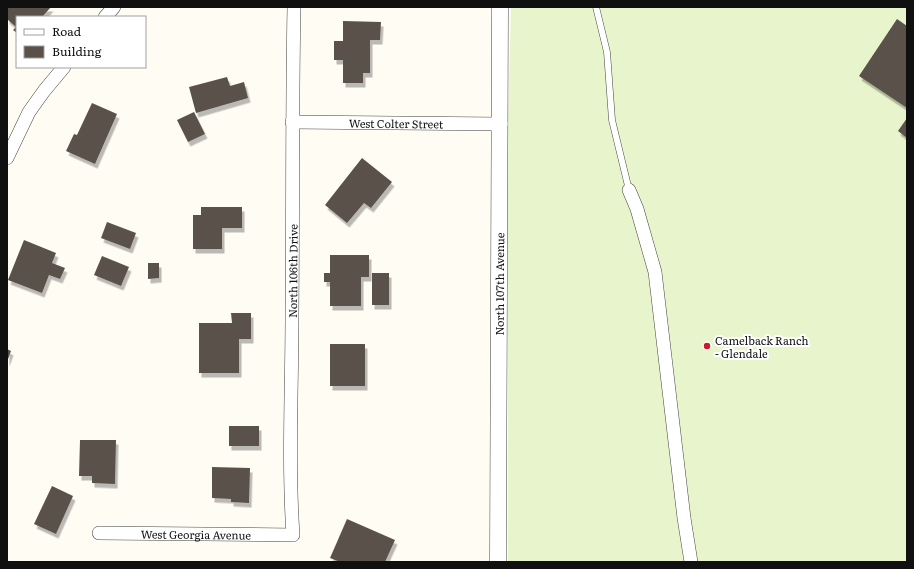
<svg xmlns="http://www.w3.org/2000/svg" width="914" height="569" font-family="Literata,serif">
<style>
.pitch{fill:#e8f4cb}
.building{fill:#5a514b;filter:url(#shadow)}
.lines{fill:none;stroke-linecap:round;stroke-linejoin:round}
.service-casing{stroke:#434343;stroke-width:7}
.minor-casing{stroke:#434343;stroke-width:14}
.tertiary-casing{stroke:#434343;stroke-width:17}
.service{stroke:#fff;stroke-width:6}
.minor{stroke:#fff;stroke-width:13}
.tertiary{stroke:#fff;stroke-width:16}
.poi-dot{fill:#cf1a29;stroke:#fff;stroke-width:1.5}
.labels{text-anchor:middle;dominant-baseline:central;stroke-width:4;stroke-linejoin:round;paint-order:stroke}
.street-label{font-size:11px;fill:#101010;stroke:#fff}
.poi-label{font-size:11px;fill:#101010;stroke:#fff;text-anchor:start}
</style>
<defs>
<filter id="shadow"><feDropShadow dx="2.5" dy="4.5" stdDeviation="0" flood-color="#0004"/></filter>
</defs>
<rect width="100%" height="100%" fill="#fffcf4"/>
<!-- pitch -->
<path class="pitch" d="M511 7H907V562H508V130Z"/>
<!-- building -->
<g class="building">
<path d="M7 7H51L42 17H17V33L13 30 16 27 7 19Z"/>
<path d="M897 19 907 26V108L859 76Z"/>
<path d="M343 21 381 22 380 40H370V73H363V83H343V60H334V41H343Z"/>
<path d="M227 77 230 86 244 82 248 98 196 113 189 87Z"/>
<path d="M92 103 117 114 95 164 66 151 74 134 77 135Z"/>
<path d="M194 112 205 134 188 142 177 120Z"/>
<path d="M907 118V138L898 131Z"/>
<path d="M362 158 392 182 371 208 364 203 347 223 325 205Z"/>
<path d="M201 207H242V228H222V249H193V215H201Z"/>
<path d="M107 222 136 233 130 249 101 238Z"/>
<path d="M24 240 56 253 52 263 65 268 60 279 49 275 42 293 8 280Z"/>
<path d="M330 255H369V277H361V306H330V282H324V273H330Z"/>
<path d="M102 256 129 267 121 286 94 275Z"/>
<path d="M148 263H159V278L148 279Z"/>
<rect x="372" y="273" width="17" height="32"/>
<path d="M231 313H251V339H239V373H199V323H232Z"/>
<rect x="330" y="344" width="35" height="42"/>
<path d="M7 349 11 351 7 362Z"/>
<rect x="229" y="426" width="30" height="20"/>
<path d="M80 440H116L115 484 92 483V476H79Z"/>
<path d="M212 467 250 468 249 503 231 502V499L212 498Z"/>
<path d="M52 486 73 496 56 534 34 524Z"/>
<path d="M347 519 395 540 385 562H340L330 558Z"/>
</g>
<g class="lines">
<defs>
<path id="service" d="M596 7 607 52 612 120 629 190"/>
<g id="minor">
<path d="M105 17 114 7"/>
<path id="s1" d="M292 122 501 124"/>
<path d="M7 158 29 112 44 91 64 67"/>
<path d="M629 190 637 209 655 272 684 518 691 562"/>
<path id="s2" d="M99 533 293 535C288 462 292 388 292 315 293 212 292 110 294 7"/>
</g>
<g id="tertiary">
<path id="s3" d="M498 562 500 7"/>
</g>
</defs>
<!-- service casing -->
<use href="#service" class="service-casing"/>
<!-- minor casing -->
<use href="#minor" class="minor-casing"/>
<!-- tertiary casing -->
<use href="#tertiary" class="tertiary-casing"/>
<!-- service -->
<use href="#service" class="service"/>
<!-- minor -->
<use href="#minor" class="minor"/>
<!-- tertiary -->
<use href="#tertiary" class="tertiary"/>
</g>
<!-- markers -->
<circle class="poi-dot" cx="707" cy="346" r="4"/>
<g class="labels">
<!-- street labels -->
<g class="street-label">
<text stroke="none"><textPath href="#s1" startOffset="104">West Colter Street</textPath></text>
<text stroke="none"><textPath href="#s2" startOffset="458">North 106th Drive</textPath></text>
<text stroke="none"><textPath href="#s3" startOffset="278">North 107th Avenue</textPath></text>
<text stroke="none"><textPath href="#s2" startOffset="97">West Georgia Avenue</textPath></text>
</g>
<!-- poi labels -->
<g class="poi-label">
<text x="715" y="340">Camelback Ranch<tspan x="715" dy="13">- Glendale</tspan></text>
</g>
</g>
<!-- border -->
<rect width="914" height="569" fill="none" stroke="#101010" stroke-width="16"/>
<!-- legend -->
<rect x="16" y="16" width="130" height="52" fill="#ffffff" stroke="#9f9f9f"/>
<rect x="24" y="29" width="20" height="6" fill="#ffffff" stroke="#9f9f9f"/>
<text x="52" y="36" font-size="12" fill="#101010">Road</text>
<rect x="24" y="46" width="20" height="12" fill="#5a514b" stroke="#9f9f9f"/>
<text x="52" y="56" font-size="12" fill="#101010">Building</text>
</svg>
